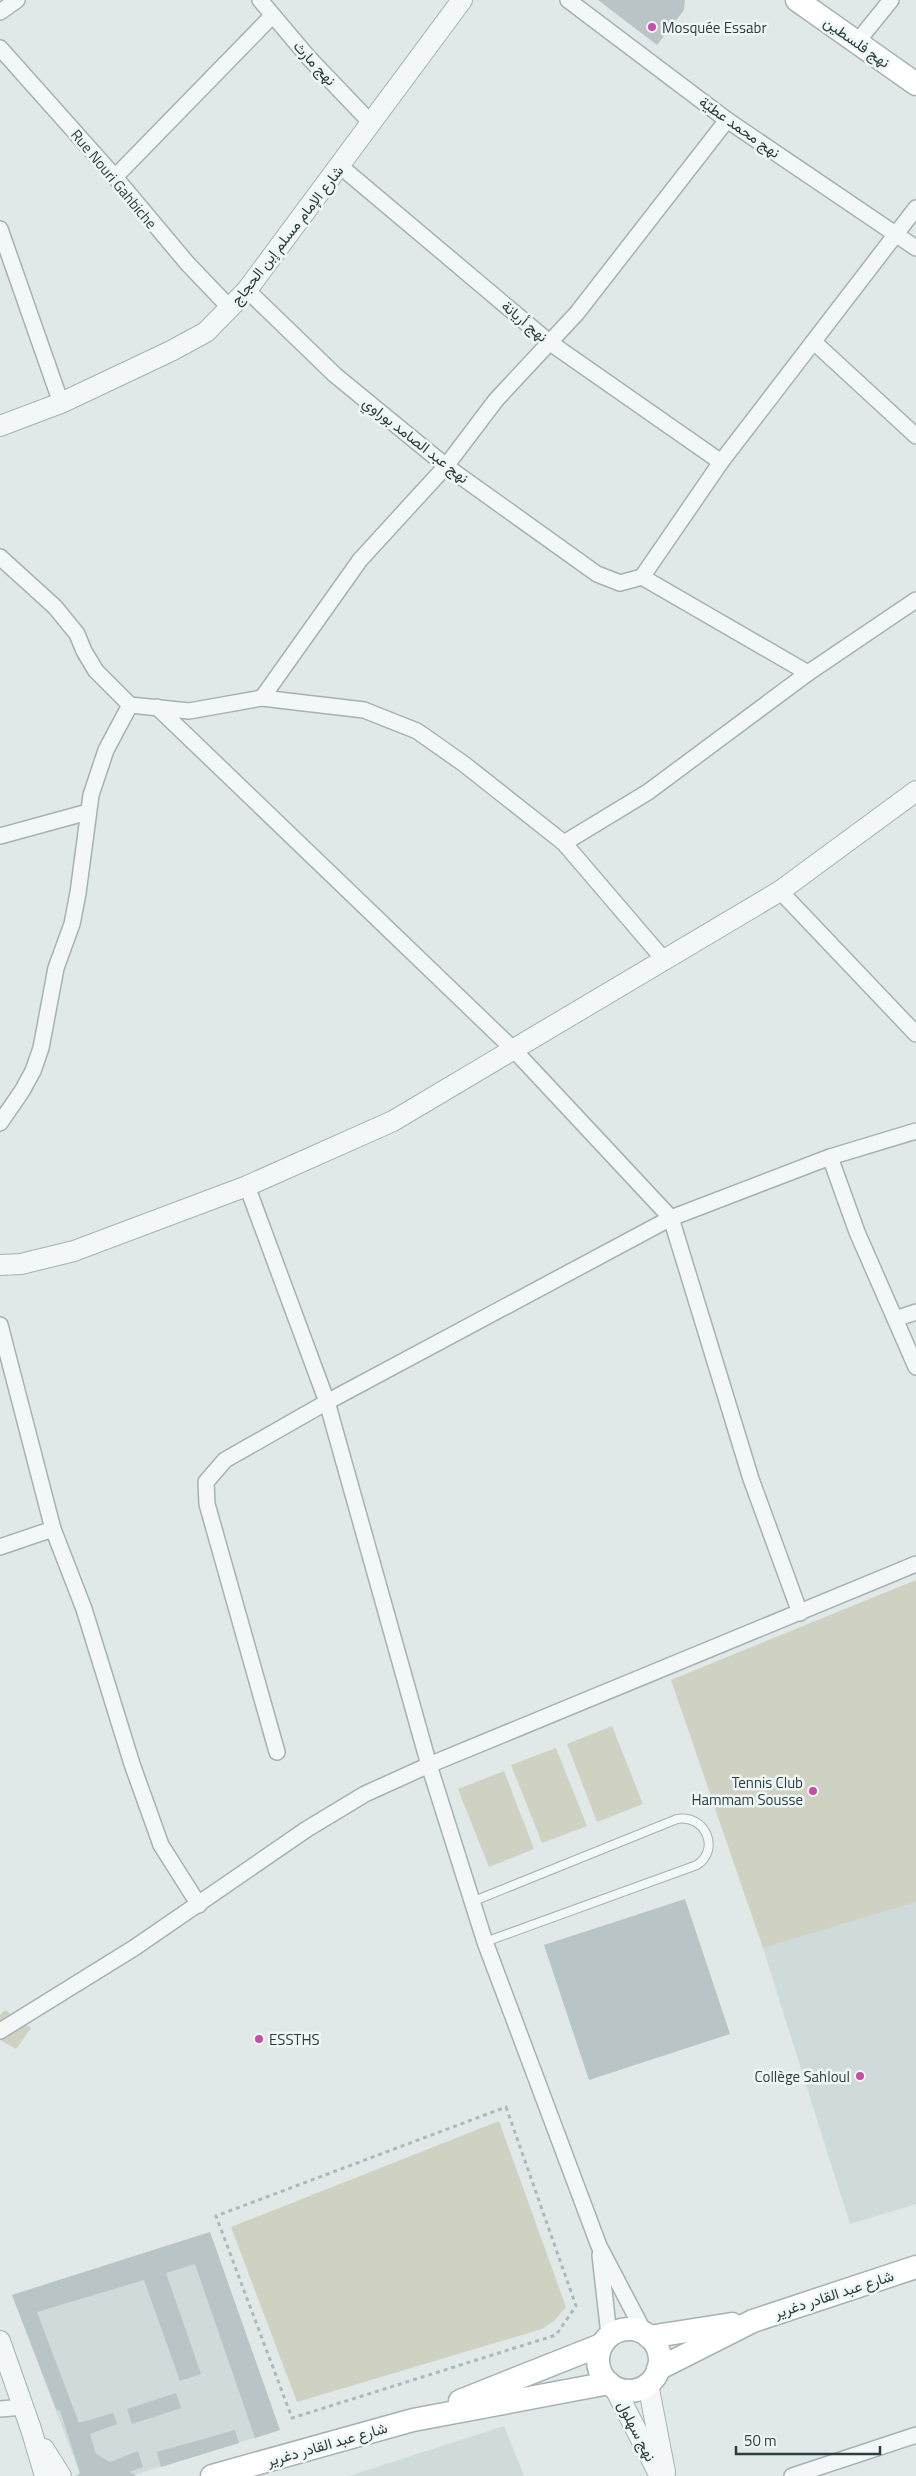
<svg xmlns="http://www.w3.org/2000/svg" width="916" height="2476" font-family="'Titillium Web',Vazirmatn,sans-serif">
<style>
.built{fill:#cfdada}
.green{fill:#cfd2c2}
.building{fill:#b8c4c5}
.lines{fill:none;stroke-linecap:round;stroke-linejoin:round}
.service-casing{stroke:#a6b2b2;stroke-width:10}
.minor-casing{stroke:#a6b2b2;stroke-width:18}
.tertiary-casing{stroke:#a6b2b2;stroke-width:22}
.secondary-casing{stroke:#a6b2b2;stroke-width:25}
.path{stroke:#afb8b8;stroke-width:3;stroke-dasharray:4 4;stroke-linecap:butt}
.service{stroke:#f3f7f7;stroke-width:8}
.minor{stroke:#f3f7f7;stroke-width:15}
.tertiary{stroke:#f3f7f7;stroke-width:20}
.secondary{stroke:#fff;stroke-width:22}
.poi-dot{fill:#c54ea7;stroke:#f0f6f6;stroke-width:2}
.labels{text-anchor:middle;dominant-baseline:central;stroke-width:5;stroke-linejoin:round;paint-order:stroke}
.poi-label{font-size:15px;fill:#2a3e3f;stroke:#f0f6f6;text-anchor:start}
.street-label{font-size:15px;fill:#2a3e3f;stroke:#f0f6f6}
</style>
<rect width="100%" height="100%" fill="#e0e8e8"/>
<!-- built -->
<g class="built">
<path d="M916 1902V2204L850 2224 763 1948Z"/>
<path d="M210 2232 280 2430 130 2476 80 2474 12 2295Z"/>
<path d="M504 2426 524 2476H349Z"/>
</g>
<!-- green -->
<g class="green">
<path d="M916 1580V1902L763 1948 671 1680Z"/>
<path d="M612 1726 643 1804 597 1822 567 1744Z"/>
<path d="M556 1748 587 1826 542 1843 511 1765Z"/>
<path d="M504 1771 534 1849 489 1867 458 1789Z"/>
<path d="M5 2010 31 2028 16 2049 0 2040V2015Z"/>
<path d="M499 2121 566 2307 554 2321 542 2329 297 2402 231 2227Z"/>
</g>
<!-- building -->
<g class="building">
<path d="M598 0H685L684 10 657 45Z"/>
<path d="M685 1899 730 2034 589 2080 544 1945Z"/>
<path d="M210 2232 280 2430 255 2438 195 2264 166 2273 201 2374 180 2381 144 2280 37 2312 79 2423 113 2413 117 2424 90 2434 96 2454 110 2462 138 2451 143 2467 129 2472 137 2476H76L80 2473 60 2410 57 2411 12 2295Z"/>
<path d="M176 2393 181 2408 132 2424 127 2409Z"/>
<path d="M235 2430 239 2443 161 2467 157 2452Z"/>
</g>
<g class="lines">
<defs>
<path id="service" d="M474 1901 677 1819C705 1814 721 1849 697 1865L485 1942"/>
<g id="minor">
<path d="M260 0 309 58 372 124"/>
<path d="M568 0 727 120 916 248"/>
<path d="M0 12 17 0"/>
<path d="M857 42 891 0"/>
<path d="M0 48 115 177 187 263 230 308"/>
<path d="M340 166 549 342 721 462"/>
<path d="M115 177 272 16"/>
<path d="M0 229 61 403"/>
<path d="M247 290 335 375 446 466 597 574 620 583 642 577 721 462 916 208"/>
<path d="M814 342 916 436"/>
<path d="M0 557 55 607 77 634 84 651 96 671 130 705 189 711 262 698 364 710 417 731 464 764 564 843 665 961"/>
<path d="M642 577 808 673"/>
<path d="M262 698 360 560 446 466 496 400 577 313 727 120"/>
<path d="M157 707 514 1050 671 1218 751 1479 800 1613"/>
<path d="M0 836 88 812"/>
<path d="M564 843 648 792 808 673 916 600"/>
<path d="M780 891 916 1034"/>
<path d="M0 1123 22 1091 33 1071 41 1048 56 968 72 924 78 893 91 795 106 750 130 705"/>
<path d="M830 1157 857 1232 916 1367"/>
<path d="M895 1319 916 1312"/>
<path d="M0 1325 53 1529 84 1609 132 1764 161 1845 199 1905"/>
<path d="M0 1547 53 1529"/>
<path d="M277 1752 207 1504 206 1482 225 1460 327 1402 671 1218 830 1157 916 1131"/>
<path d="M0 2031 134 1948 307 1829 365 1794 429 1765 327 1402 247 1186"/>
<path d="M600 2255 609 2335"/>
<path d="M644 2332 599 2246 485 1942 429 1765 916 1564"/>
<path d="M0 2409 23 2407"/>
<path d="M792 2476 916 2435"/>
</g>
<g id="tertiary">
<path d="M0 426 61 403 171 351 206 332 247 290 462 0"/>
<path d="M0 1265 21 1264 74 1251 247 1186 393 1121 780 891 916 791"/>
<path d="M0 2341 31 2429 45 2476"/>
<path d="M648 2384 665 2472"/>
<path d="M614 2387 660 2476"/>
<path d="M44 2449 61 2476"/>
</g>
<g id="secondary">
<path d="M797 0 916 84"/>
<circle cx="629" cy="2360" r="31"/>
<path d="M649 2337 732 2324"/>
<path d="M658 2369 753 2321 916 2267"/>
<path d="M460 2401 601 2345"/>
<path d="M212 2476 413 2420 609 2383"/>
</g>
</defs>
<!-- service casing -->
<use href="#service" class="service-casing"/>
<!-- minor casing -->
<use href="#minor" class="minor-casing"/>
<!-- tertiary casing -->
<use href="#tertiary" class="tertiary-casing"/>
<!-- secondary casing -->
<use href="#secondary" class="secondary-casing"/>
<!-- path -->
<path class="path" d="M506 2107 576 2306 556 2335 292 2418 216 2216Z"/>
<!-- service -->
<use href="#service" class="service"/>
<!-- minor -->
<use href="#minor" class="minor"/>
<!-- tertiary -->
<use href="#tertiary" class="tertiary"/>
<!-- secondary -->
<use href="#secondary" class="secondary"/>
</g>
<!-- markers -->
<g class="poi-dot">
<circle cx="652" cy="27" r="5"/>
<circle cx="813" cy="1791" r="5"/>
<circle cx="259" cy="2039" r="5"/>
<circle cx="860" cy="2076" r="5"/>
</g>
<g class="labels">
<!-- poi labels -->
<g class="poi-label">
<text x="662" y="27">Mosquée Essabr</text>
<text x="803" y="1782" text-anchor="end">Tennis Club<tspan x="803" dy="17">Hammam Sousse</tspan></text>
<text x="269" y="2039">ESSTHS</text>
<text x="850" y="2076" text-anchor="end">Collège Sahloul</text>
</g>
<!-- street labels -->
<g class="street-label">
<text transform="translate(857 42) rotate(35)">نهج فلسطين</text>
<text transform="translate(315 63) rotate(47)">نهج مارث</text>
<text transform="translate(740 127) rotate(35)">نهج محمد عطيّة</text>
<text transform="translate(114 179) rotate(50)">Rue Nouri Gahbiche</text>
<text transform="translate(287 235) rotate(-52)">شارع اﻹمام مسلم إبن الحجاج</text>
<text transform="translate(525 321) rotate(40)">نهج أريانة</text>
<text transform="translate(416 440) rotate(38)">نهج عبد الصامد بوراوي</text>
<text transform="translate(834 2294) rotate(-18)">شارع عبد القادر دغرير</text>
<text transform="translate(637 2431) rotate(63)">نهج سهلول</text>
<text transform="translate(327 2444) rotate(-16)">شارع عبد القادر دغرير</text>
</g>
</g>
<!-- scale -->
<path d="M736 2446v8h144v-8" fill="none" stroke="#2a3e3f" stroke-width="2.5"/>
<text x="744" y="2446" font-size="15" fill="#2a3e3f" stroke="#f0f6f6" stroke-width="4" paint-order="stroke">50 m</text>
</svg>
